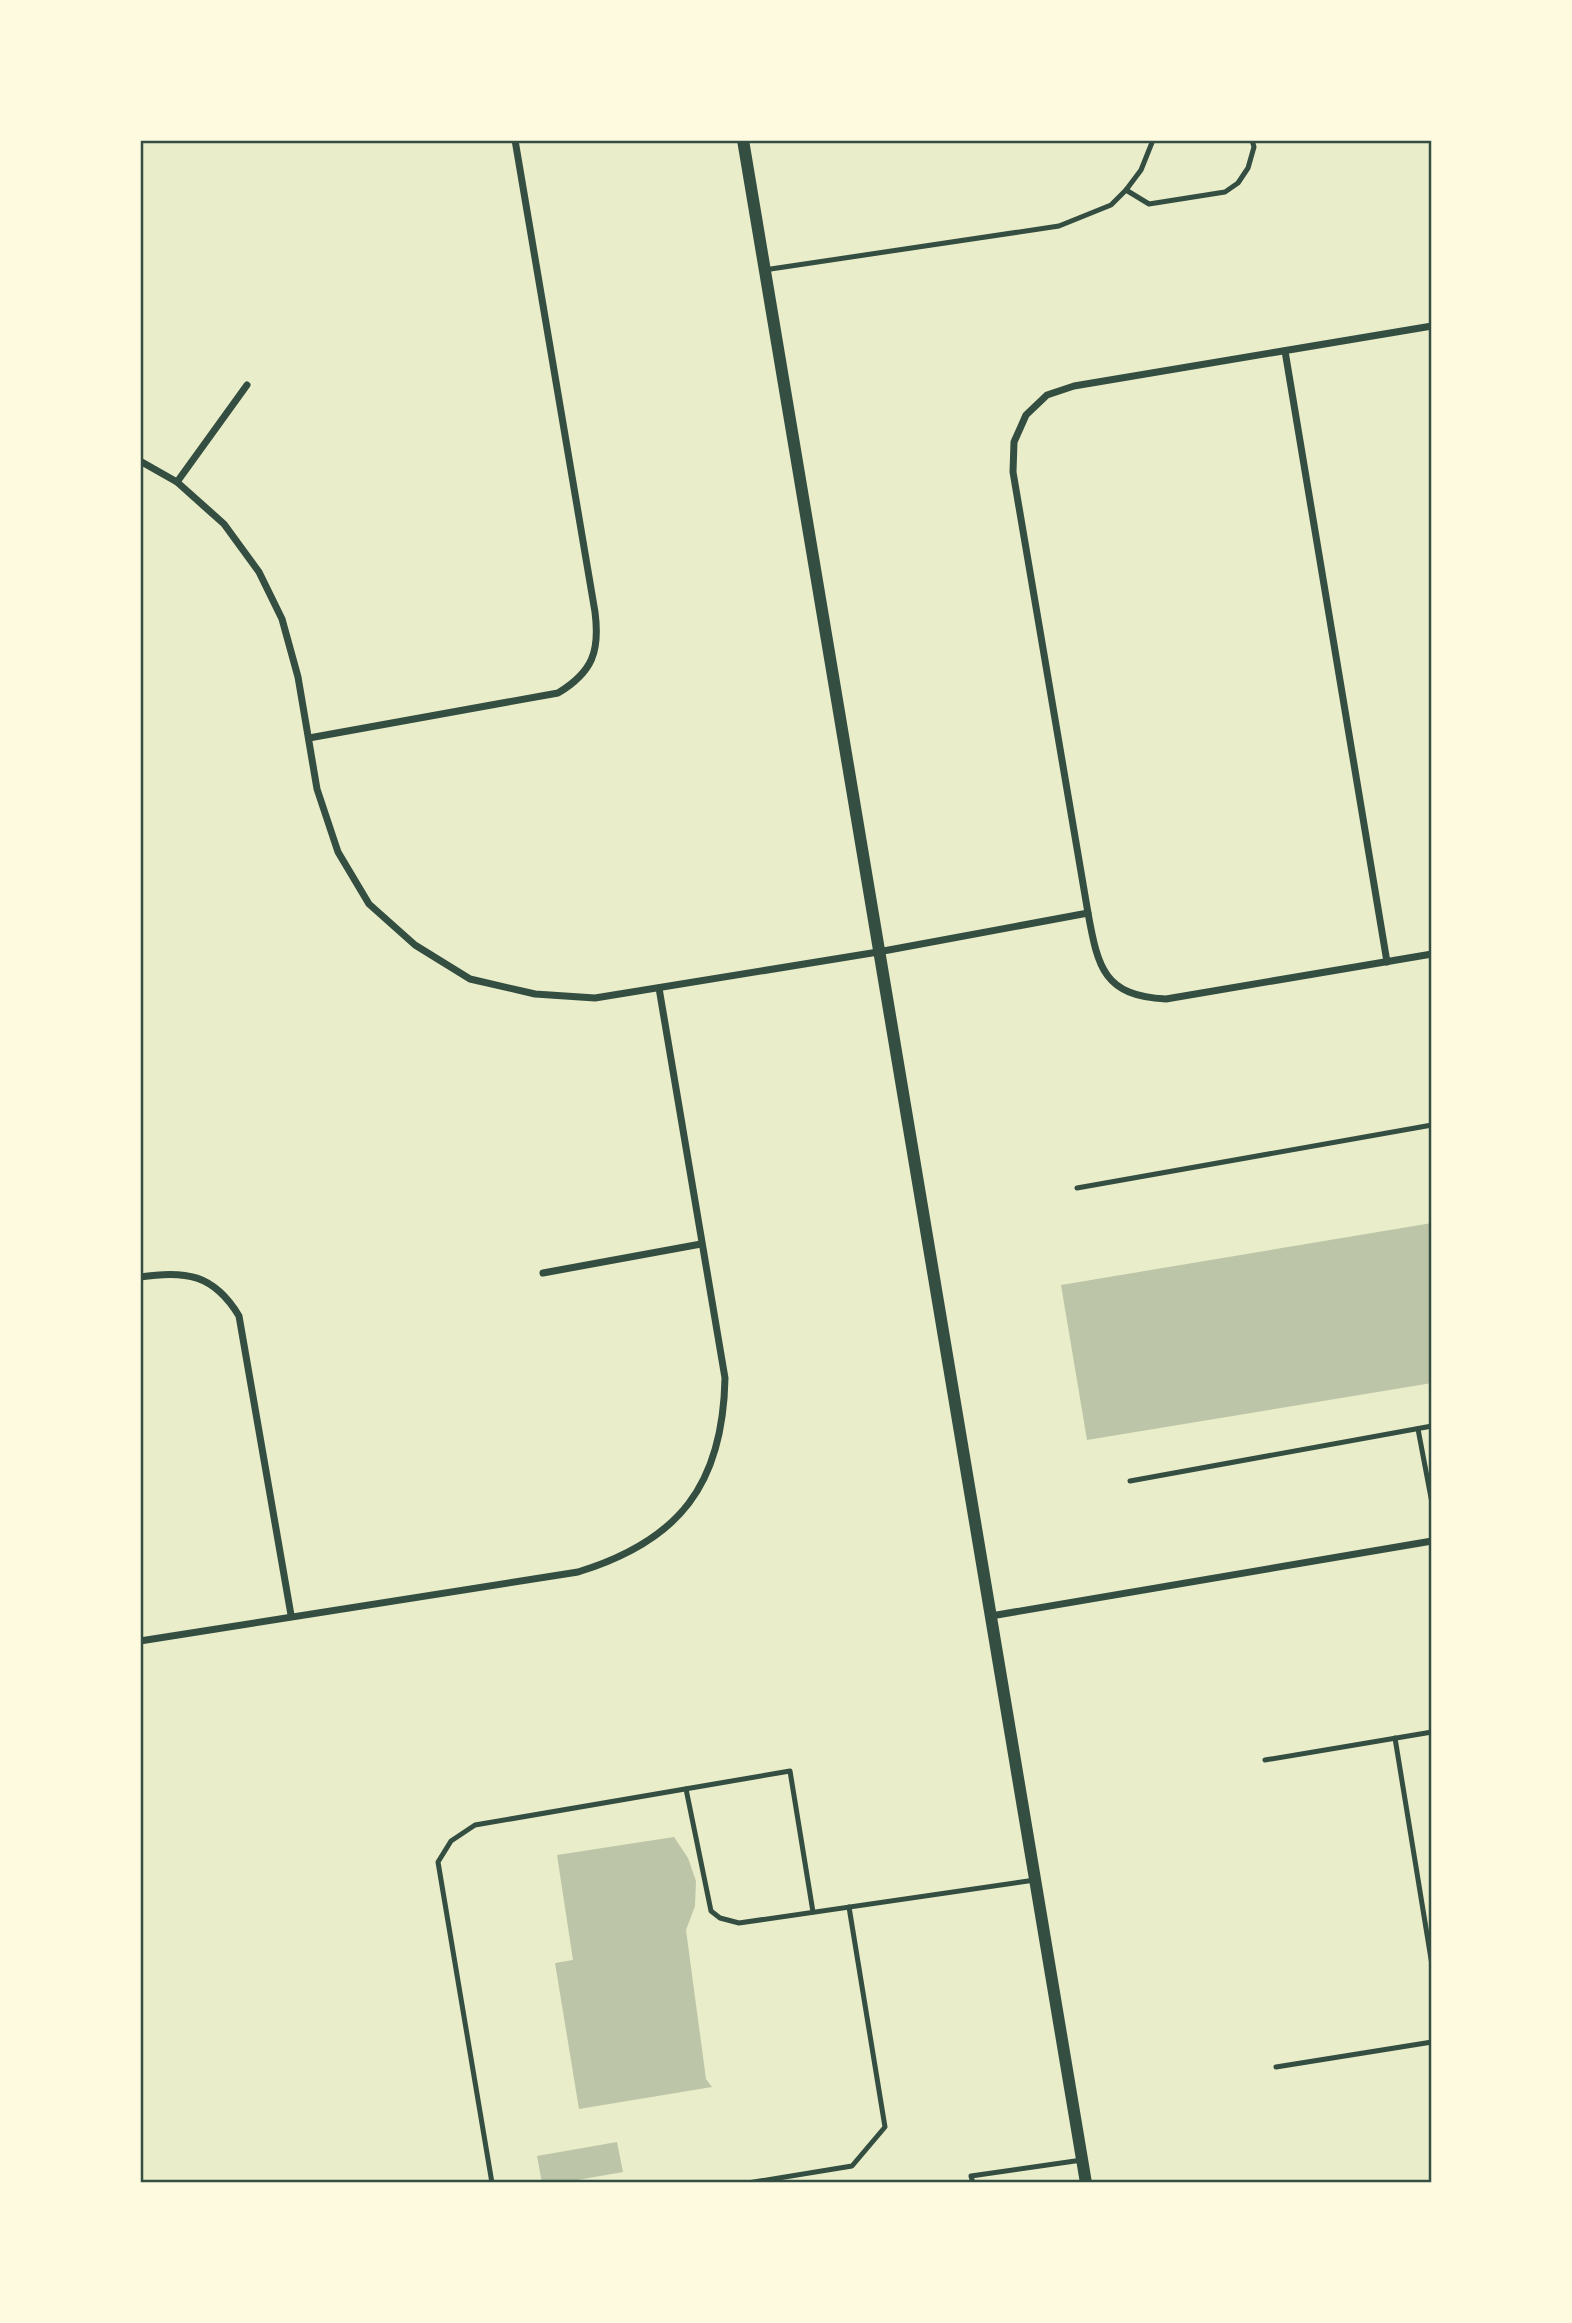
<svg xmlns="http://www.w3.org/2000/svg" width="1572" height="2323" font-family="'Alegreya Sans',sans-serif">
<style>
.building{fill:#bcc5a7}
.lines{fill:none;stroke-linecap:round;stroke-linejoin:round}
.service{stroke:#344e41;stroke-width:5}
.minor{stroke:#344e41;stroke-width:7}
.tertiary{stroke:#344e41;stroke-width:12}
.neatline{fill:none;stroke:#344e41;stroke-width:2.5}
</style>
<rect width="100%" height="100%" fill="#e9edc9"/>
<!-- building -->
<g class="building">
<path d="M1432 1223V1383L1087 1440 1061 1285Z"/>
<path d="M674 1837 688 1858 696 1881 695 1906 686 1930 706 2079 712 2087 579 2109 555 1963 573 1960 557 1855Z"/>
<path d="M617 2142 623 2172 560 2183H542L537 2156Z"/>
</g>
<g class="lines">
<!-- service -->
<g class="service">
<path d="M1126 190 1149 204 1225 192 1238 183 1248 168 1254 147 1252 140"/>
<path d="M764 270 1059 226 1111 205 1126 190 1141 170 1153 140"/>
<path d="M1077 1188 1432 1125"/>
<path d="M1418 1429 1432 1503"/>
<path d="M1130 1481 1432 1426"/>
<path d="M1395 1738 1432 1965"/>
<path d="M1265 1760 1432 1732"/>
<path d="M686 1789 711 1911 720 1918 739 1923 1035 1880"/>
<path d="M1276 2067 1432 2042"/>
<path d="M492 2183 438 1862 451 1841 475 1825 790 1771 813 1912"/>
<path d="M748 2183 852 2166 885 2127 849 1907"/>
<path d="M973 2183 971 2176 1082 2160"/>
</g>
<!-- minor -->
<g class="minor">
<path d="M1432 326 1074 386 1047 395 1026 415 1014 442 1013 472 1088 913C1098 968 1104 996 1166 999L1432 954"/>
<path d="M1285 351 1387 962"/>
<path d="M140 461 177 482 224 524 259 572 282 619 298 677 317 789 338 852 369 904 415 945 470 979 535 994 595 998 878 952 1088 913"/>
<path d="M177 482 247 385"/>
<path d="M309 738 558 693C593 672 600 651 595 612L515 140"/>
<path d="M543 1273 701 1244"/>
<path d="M140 1277C185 1270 214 1274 239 1316L291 1615"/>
<path d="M991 1616 1432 1541"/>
<path d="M140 1641 578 1572C679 1541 723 1485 725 1378L659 988"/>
</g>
<!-- tertiary -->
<path class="tertiary" d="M743 140 1086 2183"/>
</g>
<!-- border -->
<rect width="1572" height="2323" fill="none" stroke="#fefae0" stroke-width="284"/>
<rect x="142" y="142" width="1288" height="2039" class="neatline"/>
</svg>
